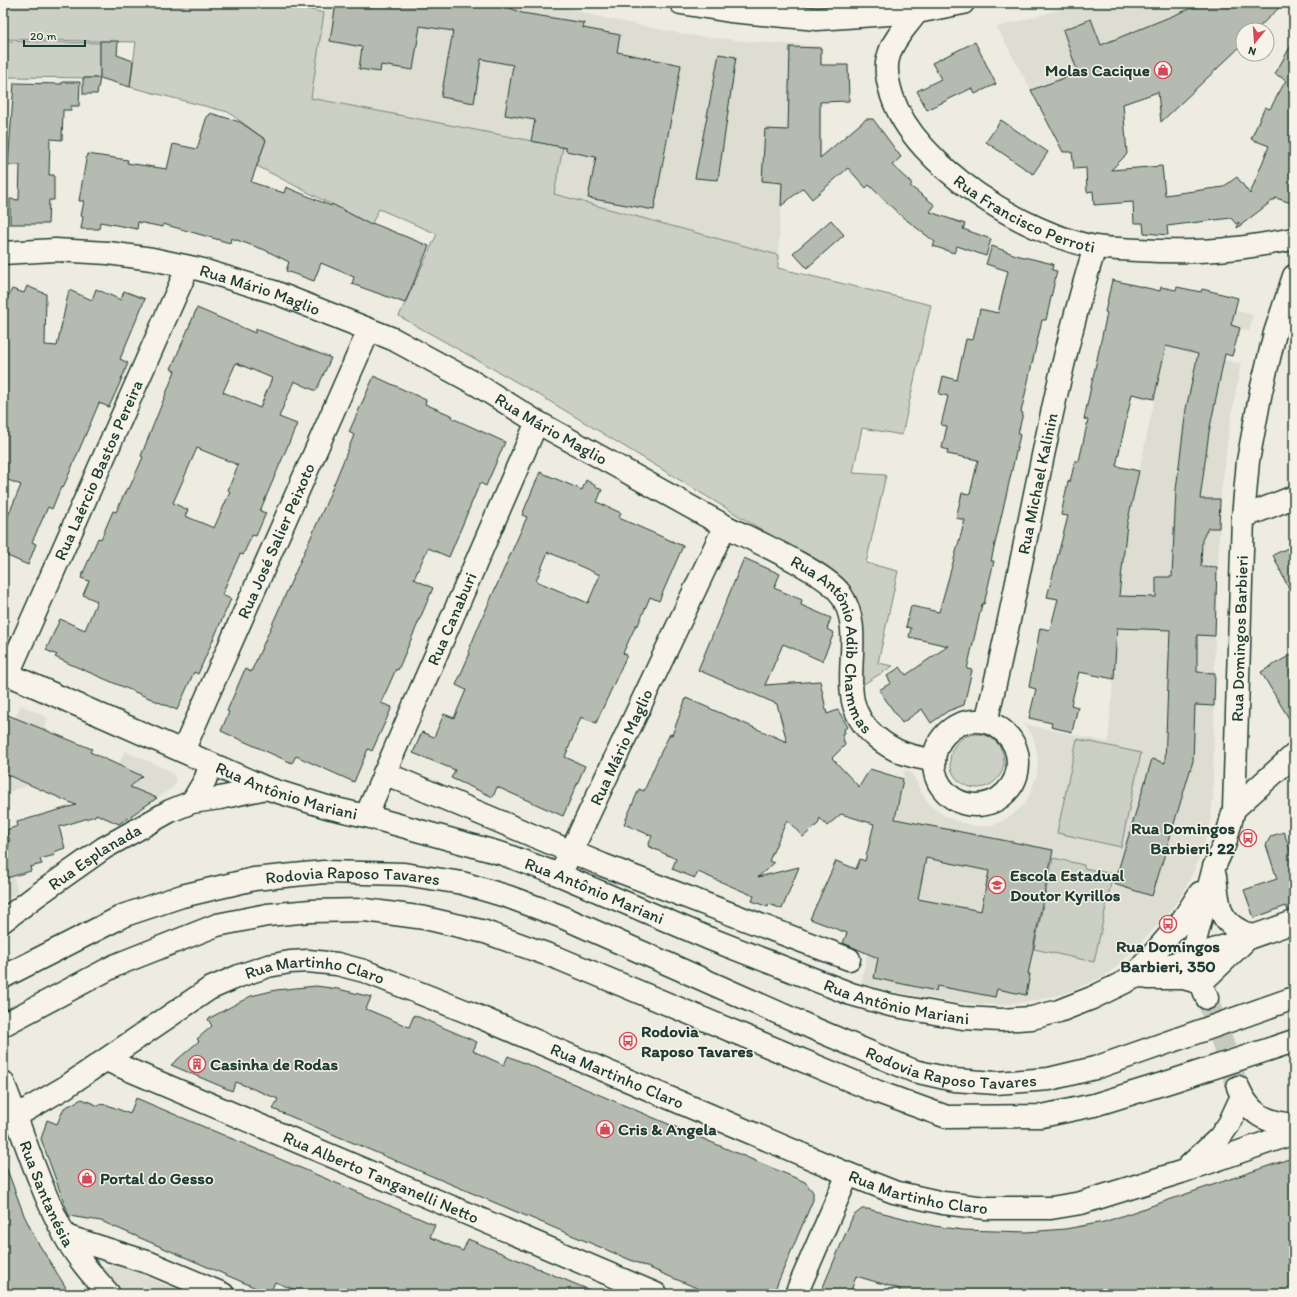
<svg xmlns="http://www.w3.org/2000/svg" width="1297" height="1297" font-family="Itim,sans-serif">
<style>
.built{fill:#ddddd2}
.green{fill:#cccfc4;stroke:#76867c}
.building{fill:#b5bbb0;stroke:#1f3d34;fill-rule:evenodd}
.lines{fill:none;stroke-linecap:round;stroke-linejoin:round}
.secondary-tunnel{stroke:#c5c9be;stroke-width:22;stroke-dasharray:22 11;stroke-linecap:butt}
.street-casing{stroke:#1f3d34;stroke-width:25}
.secondary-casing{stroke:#1f3d34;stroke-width:25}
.primary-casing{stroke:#1f3d34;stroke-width:25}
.highway-casing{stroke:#1f3d34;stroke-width:25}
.street{stroke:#f7f3e8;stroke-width:22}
.secondary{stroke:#f7f3e8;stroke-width:22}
.primary{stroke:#f7f3e8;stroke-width:22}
.highway{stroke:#f7f3e8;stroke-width:22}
.labels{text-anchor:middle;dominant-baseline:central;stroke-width:3;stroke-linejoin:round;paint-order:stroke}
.poi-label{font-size:17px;font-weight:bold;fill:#1f3d34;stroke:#f7f3e8;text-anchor:start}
.street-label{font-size:17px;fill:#1f3d34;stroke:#f7f3e8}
</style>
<rect width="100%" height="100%" fill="#eeece1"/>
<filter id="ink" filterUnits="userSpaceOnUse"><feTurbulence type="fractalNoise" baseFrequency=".025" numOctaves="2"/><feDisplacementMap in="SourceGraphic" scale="8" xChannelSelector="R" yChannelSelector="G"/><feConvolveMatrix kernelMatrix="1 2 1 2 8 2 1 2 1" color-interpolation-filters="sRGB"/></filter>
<g filter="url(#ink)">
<!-- built -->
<g class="built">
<path d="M325 3H553L591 15 687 35 754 42 822 46 821 173 781 206 778 255 554 194 563 147 311 98Z"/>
<path d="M1084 3H1209L1234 53 1161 122 1158 92 1123 104 1054 134 997 27Z"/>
<path d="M1209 304 1253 315 1249 331 1205 319Z"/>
<path d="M1166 346 1241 364 1229 429 1221 495 1215 636 1213 799 1209 830 1197 864 1183 893 1165 918 1116 967 1103 977 1063 994 1033 1001 1001 1005 959 1003 888 991 861 983 905 769 911 773 916 780 920 791 931 806 943 815 957 821 973 826H986L998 823 1011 816 1024 805 1030 794 1037 774 1038 757 1033 736 1024 724 1108 742 1124 542Z"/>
<path d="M21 705 48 718 21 781 30 785 3 793V745Z"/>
<path d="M125 751 168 770 174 775 176 782 172 788 119 824 96 814Z"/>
<path d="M3 839 18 892 3 902Z"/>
<path d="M116 1263 187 1294H123L104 1270Z"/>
</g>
<!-- green -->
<g class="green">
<path d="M3 3H282L324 13 311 98 563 147 554 194 778 255V268L931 305 902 435 862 428 853 473 886 475 866 563 898 571 878 663 893 666 862 685 860 677 859 625 820 565 536 393 399 316 437 234 379 209 371 225 257 166 266 140 228 112 130 87 136 42 3 39Z"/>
<path d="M3 41 100 43V78L3 77Z"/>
<circle cx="977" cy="761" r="27"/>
<path d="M1077 739 1141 753 1121 847 1057 833Z"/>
<path d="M1053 858 1084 865V868L1113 874 1094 962 1034 949Z"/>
</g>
<!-- building -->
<g class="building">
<path d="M336 3H498L522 13 584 23 583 28 620 35 617 52 681 65 654 210 588 198 596 157 566 151V148L531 141 535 120 505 115 513 65 481 59 474 103 441 97 453 31 420 26 413 70 381 65 380 72 359 69 362 47 330 41Z"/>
<path d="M1204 3H1284L1256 30H1243V44L1161 122 1158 92 1123 104 1127 154 1111 170 1162 166 1165 195 1223 187 1237 177 1250 194 1269 146 1251 139 1265 107 1270 109 1286 80 1275 74 1294 40V204L1276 198 1237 228 1239 222 1236 224 1231 218 1167 226 1168 235 1144 233 1143 223H1134L1133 202 1094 205 1093 191 1087 192 1086 168 1074 169 1072 152H1063L1031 90 1078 73 1063 30 1091 19 1101 45Z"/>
<path d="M100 41H118L117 55 133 61 130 87 100 78Z"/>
<path d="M975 42 996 84 975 94 972 88 927 110 917 91 941 79 932 63Z"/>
<path d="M790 47 821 48V65H848L849 101 820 102V158L866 119H873L901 157 892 165 912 184 910 186 935 205 930 212 965 224 963 229 991 239 986 256 957 246 954 253 933 246 935 242 900 215 869 185 866 188 848 168 812 199 803 188 781 206 782 183 762 181 765 129 788 130Z"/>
<path d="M719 54 736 57 718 180 695 178Z"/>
<path d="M83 78H100L97 94H83Z"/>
<path d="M62 82H80L79 106H71V110H63L62 140 50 139 49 175H54V200H49L48 224H10V199L19 200 20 165H8L14 83 62 84Z"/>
<path d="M210 113 240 122 266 140 251 182 284 193 286 187 331 206 332 204 371 225 372 223 429 246 405 303 352 284 354 277 321 263 314 281 286 271 289 262 265 250 231 238 230 243 163 224V227L138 222 137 229 100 222 99 229H81L83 217 81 216 84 201H79L87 154 128 160 127 163 167 169 173 144 197 149 207 116H209Z"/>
<path d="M1001 120 1048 152 1033 174 986 142Z"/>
<path d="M831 220 844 235 807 268 793 253Z"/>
<path d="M992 246 1016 255 1053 264 1052 270 1057 271 1046 320H1042L1021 412 1023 413 1018 434 1020 435 991 561H994L984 604H982L967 669 972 670 964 705 948 711 931 723 922 709 902 723 879 690 891 683 887 676 900 667 906 675 948 646 909 637 911 628 906 627 911 606 939 612 965 520 956 518 962 493 970 494 978 460 947 454 948 450 942 448 947 426 941 425 948 396 939 394 943 376 957 380 966 339 973 340 980 309 998 313 1008 271 986 264Z"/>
<path d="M1112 280 1160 291 1161 287 1176 290 1177 287 1201 292 1202 289 1238 298 1231 325 1240 328 1232 356 1225 354 1209 432 1200 499H1220L1219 528H1208L1202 540 1201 566 1217 567 1215 636 1197 635V672L1215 673 1214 706 1195 705 1193 761 1152 896 1114 884 1152 759 1165 763 1170 630 1117 628 1114 679 1079 672 1071 705 1078 707 1072 732 1051 727 1052 723 1029 718 1036 689 1029 687 1040 628 1050 630 1058 599 1047 597 1068 516 1061 515 1068 481 1070 482 1075 461H1079L1088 420 1084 419 1107 313 1105 312ZM1166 346 1198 354 1186 409 1176 490 1172 577H1156V597L1119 596 1127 524 1139 471 1116 466 1132 394 1154 399Z"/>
<path d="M27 286 46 294 45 345 57 346 69 290 92 300 96 289 121 300 124 291 145 299 120 359 128 363 119 385 109 407 99 403 63 488 61 487 52 509 48 507 32 542 36 544 28 565 3 554V528L21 485 3 478V292L9 295 12 289 24 293Z"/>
<path d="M197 308 255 333 256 329 331 358 316 391 294 381 279 417 297 424 260 511 266 513 256 536 252 535 243 555 240 554 229 578 222 595 231 599 198 674 194 672 177 710 72 665 55 657 57 655 46 650 60 619 85 630 97 601 83 595 89 581 81 578 98 538 101 539 113 511 116 512 127 488 129 489 143 457 141 456 175 371 171 369ZM236 363 272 378 260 408 223 392ZM197 448 238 465 228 490 230 492 214 528 185 516 188 510 173 503Z"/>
<path d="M374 376 426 400 425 404 453 416 452 418 505 442 486 486 480 483 449 557 428 548 414 579 433 588 398 670 396 669 381 703 392 707 372 751 368 749 354 782 296 756 292 763 221 731 229 712 227 711 245 669 251 672 327 501 354 435 349 432Z"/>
<path d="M540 472 582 490 586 480 602 490 597 502 621 513 619 518 683 546 659 601 650 597 638 625H636L623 653 627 655 596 723 581 717 565 757 585 766 563 816 497 787 493 797 451 778 455 770 413 753 422 732 434 737 444 714 454 718 466 690 456 685 470 653 468 652 480 623 527 517 522 515ZM548 552 600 575 588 603 536 581Z"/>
<path d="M1294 545V600L1273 555Z"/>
<path d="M744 558 780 574 774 588 802 600 801 605 831 618 827 629 834 633 822 661 783 644 765 685 820 681 827 714 838 710 848 727 844 729 845 733 842 734 845 745 832 758 859 787 870 769 903 779 895 819 1053 850 1028 974H1030L1026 995 997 989 995 997 937 986 936 991 874 978 878 958 843 943 847 933 810 919 836 861 856 869 860 859 865 861 874 824 841 814 827 826 820 818 818 824 803 837 787 820 769 861 774 863 758 877 799 867 782 909 769 904 768 907 752 901 754 896 698 872 695 878 672 869 676 859 648 846 652 836 624 824 639 789 644 791 660 754 670 734 672 735 686 698 787 742 777 704 698 670ZM926 858 989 871 981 911 918 899Z"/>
<path d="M1294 653V727L1261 672Z"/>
<path d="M3 713 92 749 90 752 142 776 130 787 157 798 119 824 96 814 95 816 59 827 65 848 54 852 55 855 40 859 42 864 30 867 31 871 3 879V847L9 846 7 841H10L6 830 18 826 17 822 76 805 3 773Z"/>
<path d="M1284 832 1294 863V910L1288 911 1286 906 1254 918 1244 890 1277 879 1266 845 1271 836Z"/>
<path d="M316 986 338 989 371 997 366 1009 409 1027 414 1015 477 1042 473 1051 504 1065 508 1056 805 1182 813 1192V1200L773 1294H711L273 1109 278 1099 236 1082 232 1091 171 1065 199 1041 197 1039 212 1026 208 1019 234 1005 251 996 276 990Z"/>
<path d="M136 1098 435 1225 430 1237 463 1251 468 1239 599 1294H306L275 1282 270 1294 101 1221 69 1216 41 1139 47 1120 57 1124 64 1108 82 1099 99 1106 100 1104 104 1105 105 1104 130 1114Z"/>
<path d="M1289 1159 1294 1173V1294H1098L1097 1289 1067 1294H898L900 1289 856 1276 850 1294H820L853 1216 862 1209H868L934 1226 963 1230 1027 1232 1065 1229 1104 1222Z"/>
<path d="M5 1164 24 1215 35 1238 70 1294H3V1165Z"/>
</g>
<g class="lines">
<!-- secondary-tunnel -->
<path class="secondary-tunnel" d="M1207 998 1238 1087"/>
<defs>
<g id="street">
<path id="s1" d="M917 12C908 25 893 39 889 55 884 68 888 83 892 96 915 166 1026 235 1096 247 1109 249 1124 249 1138 250 1171 252 1204 252 1237 248 1256 246 1275 242 1294 239"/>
<path id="s2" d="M3 253 55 250 108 253 152 259 199 269 274 292 393 339 476 384 537 422 725 526 560 875"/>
<path d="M1243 517 1294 497"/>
<path id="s3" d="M725 526C751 539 825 572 840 593 872 640 826 697 876 737 894 752 910 757 934 760"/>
<path id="s4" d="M8 674 188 267"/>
<circle cx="976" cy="763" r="42"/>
<path id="s5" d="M986 722C1025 564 1047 402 1095 247"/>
<path id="s6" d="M183 751 369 330"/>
<path d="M384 773 603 865 849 959"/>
<path d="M192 802 205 780 211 764"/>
<path d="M1234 809 1294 755"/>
<path id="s7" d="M366 816 537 422"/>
<path id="s8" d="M3 921 36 896 104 848 170 811 192 802 220 798 266 788"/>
<path id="s9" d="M106 1060 656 1294"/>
<path d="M65 1236 150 1263 223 1294"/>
<path d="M796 1294 848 1174"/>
</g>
<g id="secondary">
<path id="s10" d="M3 672 266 788 327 807 366 816 503 854 560 875 708 938 851 994 890 1005 963 1018 1001 1020 1032 1018 1059 1011 1092 998 1133 978 1294 922"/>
<path d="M1215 876C1219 908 1218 924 1252 936"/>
<path d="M1133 977 1181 922 1200 893"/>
<path d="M1148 978H1183L1201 983"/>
<path d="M1201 983 1245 941"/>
<path id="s11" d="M1207 998 1191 957 1214 867 1225 843 1234 809 1243 517 1248 461 1261 391 1275 333 1294 276"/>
<path id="s12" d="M3 1082C23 1133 39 1187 65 1236 76 1257 93 1276 109 1294"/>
<path d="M1238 1087C1250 1115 1265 1122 1294 1125"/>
<path id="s13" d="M16 1116 64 1088 209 989 239 976 268 966 290 962 308 961 337 964 364 971 470 1013 848 1174 894 1192 943 1203 986 1208H1051L1081 1203 1181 1172 1294 1133"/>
<path d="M1190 1165 1219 1138 1229 1124 1242 1096"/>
</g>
<path id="primary" d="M681 3 730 11 817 19 917 12 963 3"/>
<g id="highway">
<path id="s14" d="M3 977 125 915 182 896 254 879 324 872 404 874 462 883 509 897 560 916 817 1030 914 1071 954 1080 996 1083 1049 1079 1095 1068 1294 998"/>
<path d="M3 1025 116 965 217 925 267 915 311 911 365 910 425 918 485 932 560 959 878 1092 947 1117 1042 1116 1094 1105 1172 1081 1294 1041"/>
</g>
</defs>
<!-- street casing -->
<use href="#street" class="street-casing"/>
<!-- secondary casing -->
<use href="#secondary" class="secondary-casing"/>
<!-- primary casing -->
<use href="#primary" class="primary-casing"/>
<!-- highway casing -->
<use href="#highway" class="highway-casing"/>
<!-- street -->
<use href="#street" class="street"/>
<!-- secondary -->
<use href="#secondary" class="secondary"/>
<!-- primary -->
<use href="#primary" class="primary"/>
<!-- highway -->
<use href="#highway" class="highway"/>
</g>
</g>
<!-- icons -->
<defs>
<symbol id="shop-ring" viewBox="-11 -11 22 22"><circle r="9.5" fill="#f7f3e8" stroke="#d1495b" stroke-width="1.5"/><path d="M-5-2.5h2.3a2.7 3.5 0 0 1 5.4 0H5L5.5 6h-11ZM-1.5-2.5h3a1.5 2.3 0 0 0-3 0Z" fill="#d1495b"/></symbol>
<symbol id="bus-ring" viewBox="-11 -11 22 22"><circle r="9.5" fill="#f7f3e8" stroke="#d1495b" stroke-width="1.5"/><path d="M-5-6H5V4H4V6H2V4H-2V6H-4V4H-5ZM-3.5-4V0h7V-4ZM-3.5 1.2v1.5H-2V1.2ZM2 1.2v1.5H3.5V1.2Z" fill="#d1495b"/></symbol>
<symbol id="school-ring" viewBox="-11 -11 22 22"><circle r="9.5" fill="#f7f3e8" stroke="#d1495b" stroke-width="1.5"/><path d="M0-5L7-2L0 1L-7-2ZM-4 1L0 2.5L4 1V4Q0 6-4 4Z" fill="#d1495b"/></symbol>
<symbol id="building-ring" viewBox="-11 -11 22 22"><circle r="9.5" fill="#f7f3e8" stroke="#d1495b" stroke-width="1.5"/><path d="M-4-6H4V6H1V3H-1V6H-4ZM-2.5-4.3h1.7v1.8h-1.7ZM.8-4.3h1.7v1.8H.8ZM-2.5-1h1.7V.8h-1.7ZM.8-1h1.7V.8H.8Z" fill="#d1495b"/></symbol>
</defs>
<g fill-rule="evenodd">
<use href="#shop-ring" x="1153" y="60" width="20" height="20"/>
<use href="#bus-ring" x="1238" y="828" width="20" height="20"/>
<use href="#school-ring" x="987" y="875" width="20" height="20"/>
<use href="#bus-ring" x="1158" y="914" width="20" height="20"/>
<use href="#bus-ring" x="618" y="1031" width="20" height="20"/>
<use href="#building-ring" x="187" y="1054" width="20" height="20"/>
<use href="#shop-ring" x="595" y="1119" width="20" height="20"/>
<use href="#shop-ring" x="77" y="1168" width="20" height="20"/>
</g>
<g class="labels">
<!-- poi labels -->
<g class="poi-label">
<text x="1150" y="70" text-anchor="end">Molas Cacique</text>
<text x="1235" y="828" text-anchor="end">Rua Domingos<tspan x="1235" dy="20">Barbieri, 22</tspan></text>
<text x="1010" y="875">Escola Estadual<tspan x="1010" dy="20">Doutor Kyrillos</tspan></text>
<text x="1168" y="946" text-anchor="middle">Rua Domingos<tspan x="1168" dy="20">Barbieri, 350</tspan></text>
<text x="641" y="1031">Rodovia<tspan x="641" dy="20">Raposo Tavares</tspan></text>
<text x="210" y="1064">Casinha de Rodas</text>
<text x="618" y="1129">Cris &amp; Angela</text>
<text x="100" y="1178">Portal do Gesso</text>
</g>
<!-- street labels -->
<g class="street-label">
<text stroke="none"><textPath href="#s1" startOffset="277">Rua Francisco Perroti</textPath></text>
<text stroke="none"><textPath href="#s2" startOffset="262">Rua Mário Maglio</textPath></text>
<text stroke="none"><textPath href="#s2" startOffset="586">Rua Mário Maglio</textPath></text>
<text stroke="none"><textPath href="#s4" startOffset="223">Rua Laércio Bastos Pereira</textPath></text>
<text stroke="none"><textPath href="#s5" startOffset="244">Rua Michael Kalinin</textPath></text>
<text stroke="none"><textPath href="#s6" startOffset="230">Rua José Salier Peixoto</textPath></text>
<text stroke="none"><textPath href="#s7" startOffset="215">Rua Canaburi</textPath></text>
<text stroke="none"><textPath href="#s11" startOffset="369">Rua Domingos Barbieri</textPath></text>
<text stroke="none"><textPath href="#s3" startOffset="177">Rua Antônio Adib Chammas</textPath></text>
<text transform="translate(621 747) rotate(-65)">Rua Mário Maglio</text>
<text stroke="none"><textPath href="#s10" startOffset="308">Rua Antônio Mariani</textPath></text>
<text stroke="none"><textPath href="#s8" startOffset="112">Rua Esplanada</textPath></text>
<text stroke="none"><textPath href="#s14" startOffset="370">Rodovia Raposo Tavares</textPath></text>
<text stroke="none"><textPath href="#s10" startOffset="632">Rua Antônio Mariani</textPath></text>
<text stroke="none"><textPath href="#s13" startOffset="342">Rua Martinho Claro</textPath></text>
<text stroke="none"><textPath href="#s10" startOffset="955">Rua Antônio Mariani</textPath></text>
<text stroke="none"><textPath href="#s14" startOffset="1006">Rodovia Raposo Tavares</textPath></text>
<text stroke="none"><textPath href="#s13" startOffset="666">Rua Martinho Claro</textPath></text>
<text stroke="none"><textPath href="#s9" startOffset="299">Rua Alberto Tanganelli Netto</textPath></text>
<text stroke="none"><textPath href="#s13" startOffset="990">Rua Martinho Claro</textPath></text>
<text stroke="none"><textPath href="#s12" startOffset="120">Rua Santanésia</textPath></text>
</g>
</g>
<!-- margin -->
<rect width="1297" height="1297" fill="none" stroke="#f7f3e8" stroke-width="16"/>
<rect x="8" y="8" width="1281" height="1281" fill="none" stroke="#1f3d34" stroke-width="1.5" filter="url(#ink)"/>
<!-- north arrow -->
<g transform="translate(1255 42) rotate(197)"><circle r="19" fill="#f7f3e8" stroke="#a1aaa0"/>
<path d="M0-3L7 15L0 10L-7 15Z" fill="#d1495b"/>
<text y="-6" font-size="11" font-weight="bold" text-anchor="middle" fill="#1f3d34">N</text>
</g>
<!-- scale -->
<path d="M24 40v6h61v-6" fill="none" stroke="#1f3d34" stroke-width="2"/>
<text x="30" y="40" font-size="12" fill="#1f3d34" stroke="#f7f3e8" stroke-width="3" paint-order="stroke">20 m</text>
</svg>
